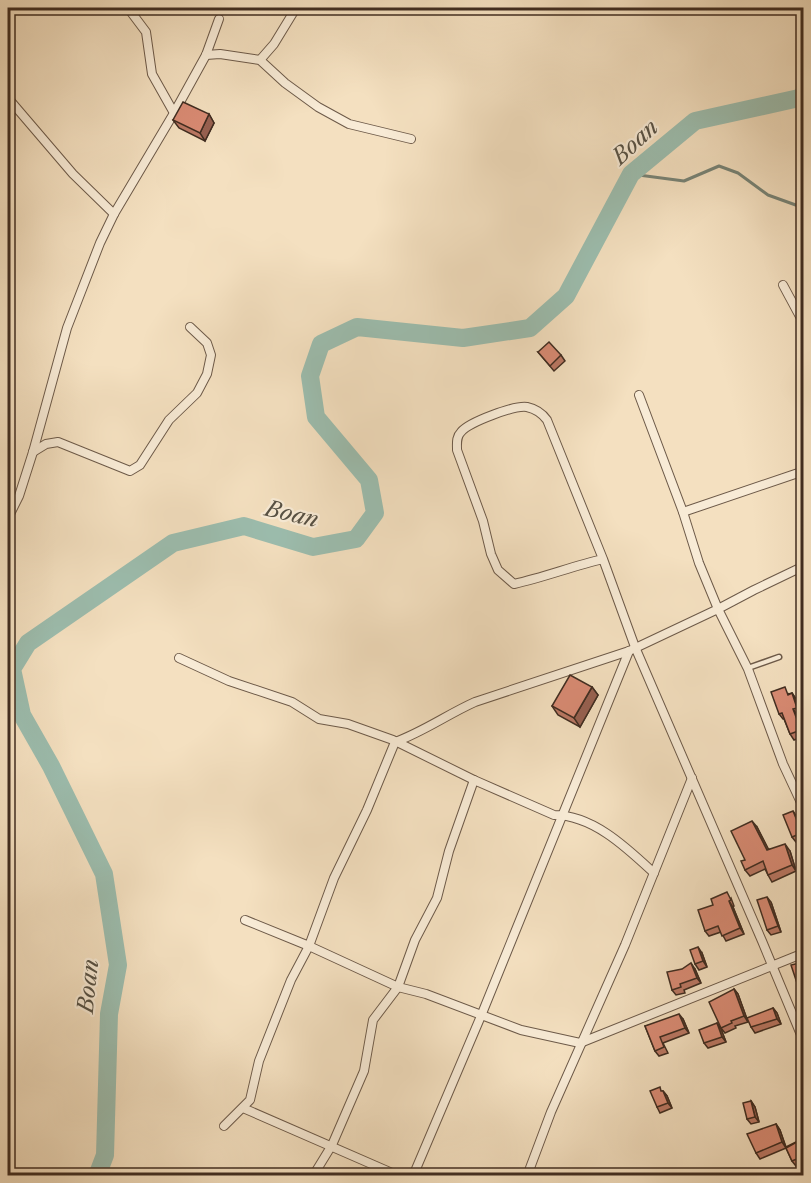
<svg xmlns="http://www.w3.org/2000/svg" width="811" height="1183" font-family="'Libre Caslon Text',serif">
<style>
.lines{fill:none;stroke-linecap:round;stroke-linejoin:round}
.stream{stroke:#778376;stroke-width:3}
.river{stroke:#9cbdae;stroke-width:18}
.service-casing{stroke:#6d5a49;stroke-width:7}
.minor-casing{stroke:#6d5a49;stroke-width:10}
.service{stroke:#f8ebd6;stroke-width:4}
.minor{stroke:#f8ebd6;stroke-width:8}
.wall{fill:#bb7864;stroke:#402d21;stroke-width:1.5}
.shaded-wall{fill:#986151;stroke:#402d21;stroke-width:1.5}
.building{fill:#d98b74;stroke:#402d21;stroke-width:1.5}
.labels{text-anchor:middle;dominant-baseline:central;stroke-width:4.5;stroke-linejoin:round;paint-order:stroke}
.water-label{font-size:22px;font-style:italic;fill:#575144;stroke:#f8ebd6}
</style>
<rect width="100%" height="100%" fill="#f4e0c0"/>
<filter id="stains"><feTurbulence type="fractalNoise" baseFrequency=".00333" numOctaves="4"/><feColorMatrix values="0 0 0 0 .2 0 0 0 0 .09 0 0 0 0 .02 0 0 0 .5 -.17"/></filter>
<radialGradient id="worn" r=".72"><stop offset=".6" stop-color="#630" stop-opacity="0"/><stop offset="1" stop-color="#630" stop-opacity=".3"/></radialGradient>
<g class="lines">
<!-- stream -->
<path class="stream" d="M631 174 684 181 719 166 738 173 768 195 804 208"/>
<!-- river -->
<path class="river" d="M97 1176 105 1155 109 1014 118 965 104 874 51 766 22 715 12 669 28 643 173 543 244 526 313 547 356 539 375 513 369 480 316 417 310 376 321 344 357 327 463 338 530 328 566 296 631 174 695 121 799 98 804 93"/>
<defs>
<path id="service" d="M748 668 779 657"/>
<g id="minor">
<path d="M206 55 220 54 260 60 285 83 318 107 349 124 411 139"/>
<path d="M260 60 274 44 296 8"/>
<path d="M8 98 73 174 114 214"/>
<path d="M174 113 206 55 219 19"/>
<path d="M783 285 804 324"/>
<path d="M639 395 683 512 699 563 718 609 748 669 783 764 804 809"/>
<path d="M33 452 46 444 58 442 130 471 140 465 169 420 197 393 207 374 211 355 207 343 190 327"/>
<path d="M683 512 804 471"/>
<path d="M8 518 19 496 33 452 67 328 100 243 114 214 174 113 152 74 146 32 128 8"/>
<path d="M603 559C573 566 545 577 514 584L498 570 491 554 483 521 457 450C457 443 456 437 461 432 469 422 515 405 527 407 536 409 542 413 547 420L603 559 635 647 762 941 804 1042"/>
<path d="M179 658 229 681 292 702 319 719 348 724 393 740 474 780"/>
<path d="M245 920 309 946 398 987 426 994 521 1030 580 1043 804 953"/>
<path d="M243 1108 399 1176"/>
<path d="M224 1126 250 1100 259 1061 291 980 309 946 334 878 367 810 395 742C423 732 448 714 475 702L629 651 718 609 754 590 804 566"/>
<path d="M313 1176 332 1145 364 1071 373 1020 398 987 415 940 437 898 449 851 474 780 554 815C593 815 627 848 654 873"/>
<path d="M413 1176 481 1016 629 651"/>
<path d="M527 1176 551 1112 625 945 692 778"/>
</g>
</defs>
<!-- service casing -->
<use href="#service" class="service-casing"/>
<!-- minor casing -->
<use href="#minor" class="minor-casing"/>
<!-- service -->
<use href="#service" class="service"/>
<!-- minor -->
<use href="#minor" class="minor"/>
</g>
<!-- wall -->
<g class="wall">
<path d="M219 8H233L231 13Z"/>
<path d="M209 114 214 123 205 141 179 128 173 120Z"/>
<path d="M538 352 561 355 565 361 554 371Z"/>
<path d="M592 687 598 695 580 727 558 715 552 706Z"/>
<path d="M789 693V694L792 693 796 699 801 714 797 715 804 732V736L794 740 790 734 784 719H783L779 714Z"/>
<path d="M797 817 804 832V839L796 842 792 837Z"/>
<path d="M757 827 768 849 790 851 796 871 772 882 768 875 765 869 750 876 745 870V860Z"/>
<path d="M731 898 734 906 733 907 744 934 726 941 721 932 709 936 705 931Z"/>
<path d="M771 902 781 932 771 935 767 930Z"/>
<path d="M702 953 707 967 699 970 695 964Z"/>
<path d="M695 969 701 983 684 990 685 993 676 995 672 990Z"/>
<path d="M734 989 738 994 748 1022 735 1026 736 1028 725 1033 721 1028Z"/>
<path d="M773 1008 777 1013 781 1024 755 1033 751 1027Z"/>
<path d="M683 1019 689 1033 663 1043 668 1053 659 1056 655 1051 645 1026Z"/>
<path d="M717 1023 721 1029 726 1042 708 1048 704 1043Z"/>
<path d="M662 1091H663L667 1096 672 1108 660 1113 657 1107Z"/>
<path d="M751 1101 755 1107 759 1122 751 1124 747 1119Z"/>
<path d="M776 1124 780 1130 786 1147 804 1138V1163L796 1166 792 1161 786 1148 760 1159 756 1153Z"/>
</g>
<!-- shaded-wall -->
<g class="shaded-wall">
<path d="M227 8H233L231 13Z"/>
<path d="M209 114 214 123 205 141 200 133Z"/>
<path d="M592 687 598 695 580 727 574 718Z"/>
<path d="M792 693 796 699 801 714 797 708Z"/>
<path d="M793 709 797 715 804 734 801 730Z"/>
<path d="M793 811 797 817 804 832V835Z"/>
<path d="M752 821 757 827 772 856 767 850Z"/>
<path d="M785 844 790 851 796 871 792 865Z"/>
<path d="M767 897 771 902 781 932 778 926Z"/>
<path d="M729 901 733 907 744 934 740 928Z"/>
<path d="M698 947 702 953 707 967 703 961Z"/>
<path d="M691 963 695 969 701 983 697 978Z"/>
<path d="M734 989 738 994 748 1022 744 1016Z"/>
<path d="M773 1008 777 1013 781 1024 777 1019Z"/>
<path d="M679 1014 683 1019 689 1033 685 1028Z"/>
<path d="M717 1023 721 1029 726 1042 722 1037Z"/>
<path d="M663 1091 667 1096 672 1108 668 1103Z"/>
<path d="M751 1101 755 1107 759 1122 755 1117Z"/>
<path d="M776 1124 780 1130 786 1148 782 1142Z"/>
</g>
<!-- building -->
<g class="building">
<path d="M183 102 209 114 200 133 173 120Z"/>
<path d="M549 342 561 355 550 366 538 352Z"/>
<path d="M570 675 592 687 574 718 552 706Z"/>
<path d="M785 687 788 695 792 693 797 708 793 709 801 730 790 734 782 713 779 714 771 692Z"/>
<path d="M793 811 802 833 792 837 783 815Z"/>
<path d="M752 821 767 850 785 844 792 865 768 875 763 861 745 870 741 861 745 860 731 831Z"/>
<path d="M727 892 731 900 729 901 740 928 722 936 718 926 705 931 698 910 713 905 711 899Z"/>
<path d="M767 897 778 926 767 930 757 900Z"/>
<path d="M804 905V916L800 907Z"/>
<path d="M698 947 703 961 695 964 690 950Z"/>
<path d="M804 962V991L800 992 791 965Z"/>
<path d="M691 963 697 978 680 984 681 987 672 990 667 972 682 969Z"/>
<path d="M734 989 744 1016 731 1021 732 1023 721 1028 709 1002Z"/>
<path d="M773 1008 777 1019 751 1027 747 1018Z"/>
<path d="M679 1014 685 1028 660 1037 664 1047 655 1051 645 1026Z"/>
<path d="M717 1023 722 1037 704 1043 699 1030Z"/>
<path d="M660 1087 661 1091H663L668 1103 657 1107 650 1091Z"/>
<path d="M751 1101 755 1117 747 1119 743 1103Z"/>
<path d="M776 1124 782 1142 756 1153 747 1134Z"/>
<path d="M804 1138V1156L792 1161 786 1148Z"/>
<path d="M757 1169 762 1176H750Z"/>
<path d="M724 1171 731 1176H721Z"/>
</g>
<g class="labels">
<!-- water labels -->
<g class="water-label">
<text transform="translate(635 142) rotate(-43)">Boan</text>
<text transform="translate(292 514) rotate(13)">Boan</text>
<text transform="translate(88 986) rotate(-84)">Boan</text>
</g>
</g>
<!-- margin -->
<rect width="811" height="1183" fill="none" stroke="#f4e0c0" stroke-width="30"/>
<rect x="9" y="9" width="793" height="1165" fill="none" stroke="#402d21" stroke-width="3"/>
<rect x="15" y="15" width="781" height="1153" fill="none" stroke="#402d21" stroke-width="1.5"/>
<rect width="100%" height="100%" filter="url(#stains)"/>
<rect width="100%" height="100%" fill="url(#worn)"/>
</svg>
